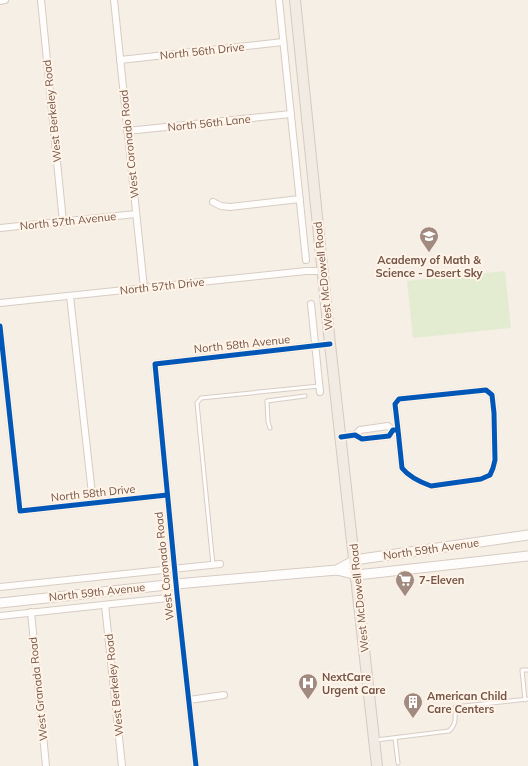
<svg xmlns="http://www.w3.org/2000/svg" width="528" height="766" font-family="Mulish,sans-serif">
<style>
.green{fill:#e3ecd1}
.lines{fill:none;stroke-linecap:round;stroke-linejoin:round}
.lane-casing{stroke:#d7ccc4;stroke-width:5}
.street-casing{stroke:#d7ccc4;stroke-width:8}
.secondary-casing{stroke:#d7cbc3;stroke-width:11}
.primary-casing{stroke:#d5cac4;stroke-width:12}
.lane{stroke:#fefdfb;stroke-width:3}
.street{stroke:#fefdfb;stroke-width:6}
.secondary{stroke:#fefdfb;stroke-width:9}
.primary{stroke:#f2ebe3;stroke-width:10}
.cycleway-casing{stroke:#fff4e7;stroke-width:8}
.cycleway{stroke:#0057b8;stroke-width:5}
.labels{text-anchor:middle;dominant-baseline:central;stroke-width:4;stroke-linejoin:round;paint-order:stroke}
.street-label{font-size:11px;fill:#735447;stroke:#fff4e7}
.poi-label{font-size:11px;font-weight:bold;fill:#735447;stroke:#fff4e7;text-anchor:start}
</style>
<rect width="100%" height="100%" fill="#f6efe6"/>
<!-- green -->
<path class="green" d="M505 271 511 328 413 338 407 281Z"/>
<g class="lines">
<defs>
<g id="lane">
<path d="M270 428 268 422 267 401 305 396"/>
<path d="M213 565 197 403 201 398 319 386"/>
<path d="M525 700 522 670H528"/>
<path d="M395 738 398 763"/>
<path d="M376 740 449 731C457 724 455 717 455 707L528 699"/>
</g>
<g id="street">
<path d="M41 0 63 222"/>
<path d="M114 0 144 288"/>
<path d="M279 0 306 260"/>
<path d="M0 1 5 0"/>
<path d="M120 60 283 42"/>
<path d="M127 131 291 114"/>
<path d="M213 202 221 206 230 207 300 199"/>
<path d="M0 228 136 214"/>
<path d="M70 296 93 503"/>
<path d="M0 303 306 271H323"/>
<path d="M311 304 320 392"/>
<path d="M0 326 20 511 167 495"/>
<path d="M355 435 360 430 388 426 393 430"/>
<path d="M341 437 355 435 362 439 389 436 393 430H398L395 404 399 399 486 390 492 395 494 413 495 460 493 468 490 475 481 479 431 486C420 482 409 477 402 468L398 430"/>
<path d="M0 587 220 564"/>
<path d="M105 605 122 766"/>
<path d="M31 612 46 766"/>
<path d="M0 616 177 597"/>
<path d="M189 700 224 695"/>
<path d="M196 766 177 594 155 364 330 344"/>
</g>
<g id="secondary">
<path d="M337 570 357 575 528 556"/>
<path d="M0 603 176 584 337 570 355 560 368 558 528 535"/>
</g>
<path id="primary" d="M295 0 330 344 377 766"/>
</defs>
<!-- lane casing -->
<use href="#lane" class="lane-casing"/>
<!-- street casing -->
<use href="#street" class="street-casing"/>
<!-- secondary casing -->
<use href="#secondary" class="secondary-casing"/>
<!-- primary casing -->
<use href="#primary" class="primary-casing"/>
<!-- lane -->
<use href="#lane" class="lane"/>
<!-- street -->
<use href="#street" class="street"/>
<!-- secondary -->
<use href="#secondary" class="secondary"/>
<!-- primary -->
<use href="#primary" class="primary"/>
<defs>
<g id="cycleway">
<path d="M0 326 20 511 167 495"/>
<path d="M341 437 355 435 362 439 389 436 393 430H398L395 404 399 399 486 390 492 395 494 413 495 460 493 468 490 475 481 479 431 486C420 482 409 477 402 468L398 430"/>
<path d="M196 766 177 594 155 364 330 344"/>
</g>
</defs>
<!-- cycleway casing -->
<use href="#cycleway" class="cycleway-casing"/>
<!-- cycleway -->
<use href="#cycleway" class="cycleway"/>
</g>
<!-- icons -->
<defs>
<symbol id="school-pin" viewBox="-11 -11 22 30"><path d="M0 17L-7.5 6A9.5 9.5 0 1 1 7.5 6Z" fill="#a18a7f" stroke="#fff4e7"/><path d="M0-5L7-2L0 1L-7-2ZM-4 1L0 2.5L4 1V4Q0 6-4 4Z" fill="#fff"/></symbol>
<symbol id="supermarket-pin" viewBox="-11 -11 22 30"><path d="M0 17L-7.5 6A9.5 9.5 0 1 1 7.5 6Z" fill="#a18a7f" stroke="#fff4e7"/><path d="M-6-5.5h2.5l.6 2H6L4.5 2H-2.5L-4.4-4H-6ZM-1.5 3.2a1.3 1.3 0 1 0 .1 0ZM3 3.2a1.3 1.3 0 1 0 .1 0Z" fill="#fff"/></symbol>
<symbol id="hospital-pin" viewBox="-11 -11 22 30"><path d="M0 17L-7.5 6A9.5 9.5 0 1 1 7.5 6Z" fill="#a18a7f" stroke="#fff4e7"/><path d="M-5-5h3v3.5h4V-5h3V5h-3V1.5h-4V5h-3Z" fill="#fff"/></symbol>
<symbol id="building-pin" viewBox="-11 -11 22 30"><path d="M0 17L-7.5 6A9.5 9.5 0 1 1 7.5 6Z" fill="#a18a7f" stroke="#fff4e7"/><path d="M-4-6H4V6H1V3H-1V6H-4ZM-2.5-4.3h1.7v1.8h-1.7ZM.8-4.3h1.7v1.8H.8ZM-2.5-1h1.7V.8h-1.7ZM.8-1h1.7V.8H.8Z" fill="#fff"/></symbol>
</defs>
<g fill-rule="evenodd">
<use href="#school-pin" x="418" y="225" width="22" height="30"/>
<use href="#supermarket-pin" x="394" y="569" width="22" height="30"/>
<use href="#hospital-pin" x="297" y="672" width="22" height="30"/>
<use href="#building-pin" x="402" y="691" width="22" height="30"/>
</g>
<g class="labels">
<!-- street labels -->
<g class="street-label">
<text transform="translate(202 51) rotate(-6)">North 56th Drive</text>
<text transform="translate(52 111) rotate(-96)">West Berkeley Road</text>
<text transform="translate(209 123) rotate(-6)">North 56th Lane</text>
<text transform="translate(129 144) rotate(-96)">West Coronado Road</text>
<text transform="translate(68 221) rotate(-6)">North 57th Avenue</text>
<text transform="translate(323 276) rotate(-96)">West McDowell Road</text>
<text transform="translate(162 286) rotate(-6)">North 57th Drive</text>
<text transform="translate(242 344) rotate(-6)">North 58th Avenue</text>
<text transform="translate(93 493) rotate(-6)">North 58th Drive</text>
<text transform="translate(431 549) rotate(-8)">North 59th Avenue</text>
<text transform="translate(164 566) rotate(-96)">West Coronado Road</text>
<text transform="translate(97 592) rotate(-6)">North 59th Avenue</text>
<text transform="translate(359 598) rotate(-96)">West McDowell Road</text>
<text transform="translate(114 685) rotate(-96)">West Berkeley Road</text>
<text transform="translate(38 689) rotate(-96)">West Granada Road</text>
</g>
<!-- poi labels -->
<g class="poi-label">
<text x="429" y="260" text-anchor="middle">Academy of Math &amp;<tspan x="429" dy="13">Science - Desert Sky</tspan></text>
<text x="419" y="580">7-Eleven</text>
<text x="322" y="677">NextCare<tspan x="322" dy="13">Urgent Care</tspan></text>
<text x="427" y="696">American Child<tspan x="427" dy="13">Care Centers</tspan></text>
</g>
</g>
</svg>
